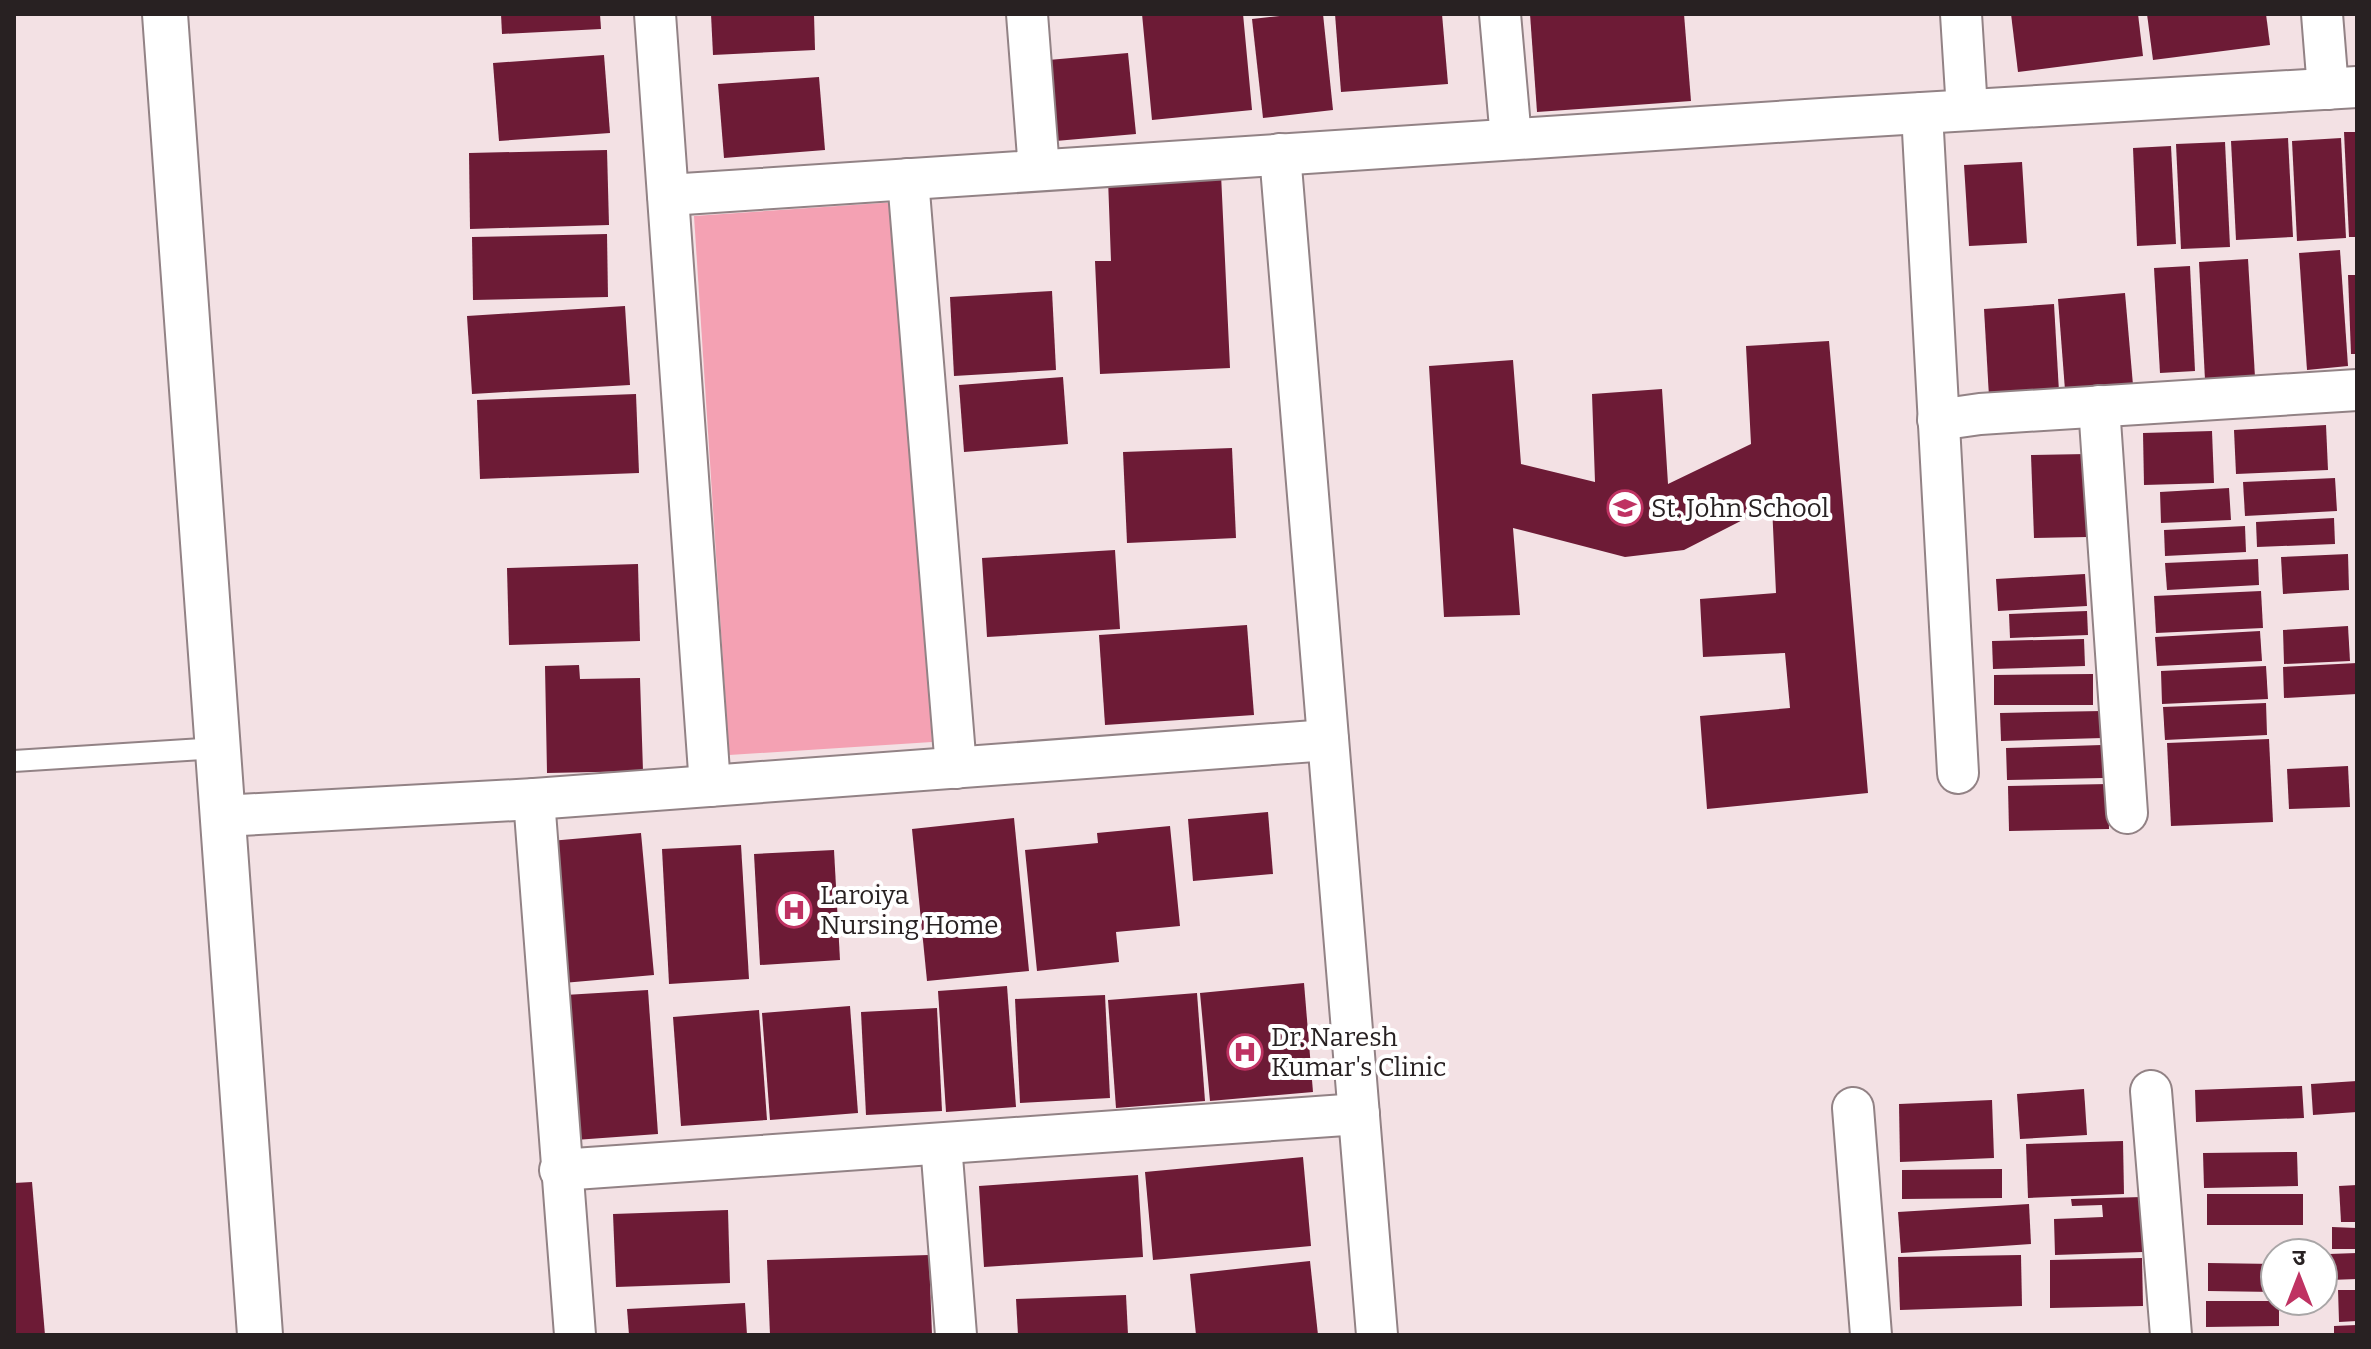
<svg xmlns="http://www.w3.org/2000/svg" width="2371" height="1349" font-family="Bitter,'Noto Sans Devanagari',serif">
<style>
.green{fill:#f4a1b3}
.building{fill:#6d1b36}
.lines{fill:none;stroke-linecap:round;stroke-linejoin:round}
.lane-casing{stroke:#928285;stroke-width:24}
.street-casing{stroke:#928285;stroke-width:44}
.secondary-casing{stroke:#928285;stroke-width:48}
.lane{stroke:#fff;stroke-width:20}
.street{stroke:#fff;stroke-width:40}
.secondary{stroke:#fff;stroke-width:44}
.labels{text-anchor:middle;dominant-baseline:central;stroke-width:8;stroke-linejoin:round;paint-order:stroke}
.poi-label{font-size:26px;fill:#282122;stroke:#fff;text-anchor:start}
</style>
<rect width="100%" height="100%" fill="#f3e1e4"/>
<!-- green -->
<path class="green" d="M897 202 932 742 729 755 694 216Z"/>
<!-- building -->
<g class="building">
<path d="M501 14H600L601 29 502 34Z"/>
<path d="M711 14H814L815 50 713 55Z"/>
<path d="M1142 14H1243L1252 110 1152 120Z"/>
<path d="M1299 14H1323L1333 110 1263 118 1252 19Z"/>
<path d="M1335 14H1442L1448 84 1341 92Z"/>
<path d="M1530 14H1684L1691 101 1537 112Z"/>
<path d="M2011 14H2138L2143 56 2018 72Z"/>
<path d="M2147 14H2266L2270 45 2153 60Z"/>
<path d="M1128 53 1136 134 1044 142 1037 61Z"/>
<path d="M604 55 610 133 499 141 493 63Z"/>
<path d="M819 77 825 150 724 158 718 84Z"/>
<path d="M2344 132H2357V237H2349Z"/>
<path d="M2288 138 2293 237 2236 240 2231 141Z"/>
<path d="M2341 138 2346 238 2297 241 2292 141Z"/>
<path d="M2225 142 2230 247 2181 249 2176 144Z"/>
<path d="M2171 146 2176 244 2137 246 2133 148Z"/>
<path d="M607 150 609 225 470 229 469 153Z"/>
<path d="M2022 162 2027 243 1969 246 1964 165Z"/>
<path d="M1221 174 1230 368 1100 374 1095 261H1111L1108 179Z"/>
<path d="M607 234 608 297 473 300 472 237Z"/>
<path d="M2340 250 2348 366 2307 370 2299 253Z"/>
<path d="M2248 259 2255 377 2205 380 2199 262Z"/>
<path d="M2190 266 2195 371 2160 373 2154 268Z"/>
<path d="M2348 275H2357V354H2351Z"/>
<path d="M1052 291 1056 370 954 376 950 297Z"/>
<path d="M2125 293 2133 385 2065 390 2058 299Z"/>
<path d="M2054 304 2059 392 1989 397 1984 309Z"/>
<path d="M625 306 630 385 472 394 467 316Z"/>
<path d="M1829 341 1868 793 1707 809 1700 716 1790 708 1785 653 1703 657 1700 599 1776 593 1772 505 1684 550 1625 557 1513 528 1520 615 1444 617 1429 366 1513 360 1521 464 1595 482 1592 394 1662 389 1668 484 1751 444 1746 346Z"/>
<path d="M1063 377 1068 444 964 452 959 385Z"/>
<path d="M636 394 639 473 480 479 477 400Z"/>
<path d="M2326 425 2328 470 2236 474 2234 430Z"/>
<path d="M2212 431 2214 483 2144 485 2143 433Z"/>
<path d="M1232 448 1236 538 1127 543 1123 452Z"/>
<path d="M2087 454 2088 537 2034 538 2031 455Z"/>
<path d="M2335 478 2337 511 2245 516 2243 482Z"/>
<path d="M2229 488 2231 520 2161 523 2160 492Z"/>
<path d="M2334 518 2335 544 2257 547 2256 522Z"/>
<path d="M2245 526 2246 552 2165 556 2164 530Z"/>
<path d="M1115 550 1120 629 987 637 982 558Z"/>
<path d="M2348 554 2349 590 2283 594 2281 557Z"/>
<path d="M2258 559 2259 585 2167 590 2165 563Z"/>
<path d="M638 564 640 641 509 645 507 568Z"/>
<path d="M2085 574 2087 606 1998 611 1996 579Z"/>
<path d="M2261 591 2263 628 2156 633 2154 596Z"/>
<path d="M2087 611 2088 635 2010 638 2009 614Z"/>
<path d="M1247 625 1254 715 1105 725 1099 635Z"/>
<path d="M2348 626 2350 661 2284 664 2283 630Z"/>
<path d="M2260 631 2262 661 2157 666 2155 637Z"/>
<path d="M2084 639 2085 666 1993 669 1992 641Z"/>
<path d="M2357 663V694L2284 698 2283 667Z"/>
<path d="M579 665 580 679 640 678 643 771 547 773 545 666Z"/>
<path d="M2266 666 2268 699 2162 704 2161 671Z"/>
<path d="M2093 674V705H1994V675Z"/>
<path d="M2266 703 2267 735 2165 740 2163 707Z"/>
<path d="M2102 711 2103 738 2001 741 2000 713Z"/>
<path d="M2269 739 2273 822 2171 826 2167 743Z"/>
<path d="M2102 745 2103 778 2007 780 2006 748Z"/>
<path d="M2348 766 2350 807 2289 809 2287 769Z"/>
<path d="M2108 784 2109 829 2009 831 2008 786Z"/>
<path d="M1268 812 1273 874 1193 881 1188 819Z"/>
<path d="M1014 818 1029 971 927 981 912 829Z"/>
<path d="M1170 826 1180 926 1116 932 1119 962 1037 971 1025 850 1098 843 1097 833Z"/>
<path d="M641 833 654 975 563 983 550 841Z"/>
<path d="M741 845 749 979 669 984 662 849Z"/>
<path d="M834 850 840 960 760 965 754 854Z"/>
<path d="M1304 983 1313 1092 1210 1101 1200 993Z"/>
<path d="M1007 986 1016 1107 946 1112 938 991Z"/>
<path d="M648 990 658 1134 575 1140 565 995Z"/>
<path d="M1197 993 1205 1101 1116 1108 1108 1000Z"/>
<path d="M1105 995 1110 1098 1020 1103 1015 999Z"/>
<path d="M850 1006 858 1113 770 1120 762 1013Z"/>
<path d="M937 1008 942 1111 866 1115 861 1012Z"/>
<path d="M759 1010 767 1120 681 1126 673 1017Z"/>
<path d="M2357 1081V1112L2313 1115 2311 1084Z"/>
<path d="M2302 1086 2304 1118 2196 1122 2195 1090Z"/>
<path d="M2084 1089 2087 1135 2020 1139 2017 1094Z"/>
<path d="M1992 1100 1994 1158 1900 1162 1899 1104Z"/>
<path d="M2123 1141 2124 1194 2028 1198 2026 1144Z"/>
<path d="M2297 1152 2298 1186 2204 1188 2203 1153Z"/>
<path d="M1303 1157 1311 1246 1153 1260 1145 1172Z"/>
<path d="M2002 1169V1198L1902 1199V1170Z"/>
<path d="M1138 1175 1143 1257 984 1267 979 1186Z"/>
<path d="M32 1182 45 1335H14V1183Z"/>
<path d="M2357 1185V1222H2341L2339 1186Z"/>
<rect x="2207" y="1194" width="96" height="31"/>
<path d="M2142 1197 2143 1252 2055 1255 2054 1219 2103 1217 2102 1205 2072 1206 2071 1199Z"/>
<path d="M2029 1204 2031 1244 1901 1253 1898 1212Z"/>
<path d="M728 1210 730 1283 616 1287 613 1214Z"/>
<path d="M2332 1227 2357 1228V1249H2332Z"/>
<path d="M2357 1253V1279L2330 1280 2329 1254Z"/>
<path d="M929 1255 932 1335H770L767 1260Z"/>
<path d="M2021 1255 2022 1306 1900 1310 1898 1257Z"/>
<path d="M2142 1258 2143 1306 2050 1308V1260Z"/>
<path d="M1310 1261 1318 1335H1196L1190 1274Z"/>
<path d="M2208 1263 2275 1264V1292L2208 1291Z"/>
<path d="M2338 1290H2357V1321L2339 1322Z"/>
<path d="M1126 1295 1128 1335H1018L1016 1299Z"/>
<path d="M2206 1301H2279V1326L2206 1327Z"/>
<path d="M745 1303 747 1335H629L627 1309Z"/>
<path d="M2357 1325V1335H2334V1326Z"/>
</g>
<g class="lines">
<defs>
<path id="lane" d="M14 761 218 748"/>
<g id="street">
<path d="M655 14 710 786"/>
<path d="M1027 14 1039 170"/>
<path d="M1500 14 1511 139"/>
<path d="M1961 14 1967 110"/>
<path d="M2322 14 2328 89"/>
<path d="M1922 113 1958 773"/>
<path d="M1280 154 1377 1335"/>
<path d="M908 179 956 768"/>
<path d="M668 195 1837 118 2357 87"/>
<path d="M2099 406 2127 813"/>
<path d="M1938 420 1980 414 2357 390"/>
<path d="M534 799 575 1335"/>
<path d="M222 816 534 799 1328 740"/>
<path d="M2151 1091 2171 1335"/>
<path d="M1853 1108 1871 1335"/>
<path d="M941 1144 956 1335"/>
<path d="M560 1170 1359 1114"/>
</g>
<path id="secondary" d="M165 14 260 1335"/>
</defs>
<!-- lane casing -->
<use href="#lane" class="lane-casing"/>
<!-- street casing -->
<use href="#street" class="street-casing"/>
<!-- secondary casing -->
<use href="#secondary" class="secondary-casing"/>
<!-- lane -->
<use href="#lane" class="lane"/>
<!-- street -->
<use href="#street" class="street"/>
<!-- secondary -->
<use href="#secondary" class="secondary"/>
</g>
<!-- icons -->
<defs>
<symbol id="school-ring" viewBox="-11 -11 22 22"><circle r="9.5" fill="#fff" stroke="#bf3262" stroke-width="1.5"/><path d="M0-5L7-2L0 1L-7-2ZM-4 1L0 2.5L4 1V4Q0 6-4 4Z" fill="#bf3262"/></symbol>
<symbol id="hospital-ring" viewBox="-11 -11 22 22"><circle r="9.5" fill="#fff" stroke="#bf3262" stroke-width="1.5"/><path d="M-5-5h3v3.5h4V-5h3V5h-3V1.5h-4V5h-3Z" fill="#bf3262"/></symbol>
</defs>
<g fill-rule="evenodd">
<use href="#school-ring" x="1605" y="488" width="40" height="40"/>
<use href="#hospital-ring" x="774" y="890" width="40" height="40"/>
<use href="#hospital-ring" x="1225" y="1032" width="40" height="40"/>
</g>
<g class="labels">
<!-- poi labels -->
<g class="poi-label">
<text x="1651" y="508">St. John School</text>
<text x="820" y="895">Laroiya<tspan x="820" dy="30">Nursing Home</tspan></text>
<text x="1271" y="1037">Dr. Naresh<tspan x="1271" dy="30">Kumar's Clinic</tspan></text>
</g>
</g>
<!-- border -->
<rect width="2371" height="1349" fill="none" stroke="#282122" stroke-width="32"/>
<!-- north arrow -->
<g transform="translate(2299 1277)"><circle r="38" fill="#ffffff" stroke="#a9a6a7" stroke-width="2"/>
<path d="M0-6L14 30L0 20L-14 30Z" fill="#bf3262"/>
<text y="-12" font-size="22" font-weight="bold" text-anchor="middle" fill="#282122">उ</text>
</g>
</svg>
